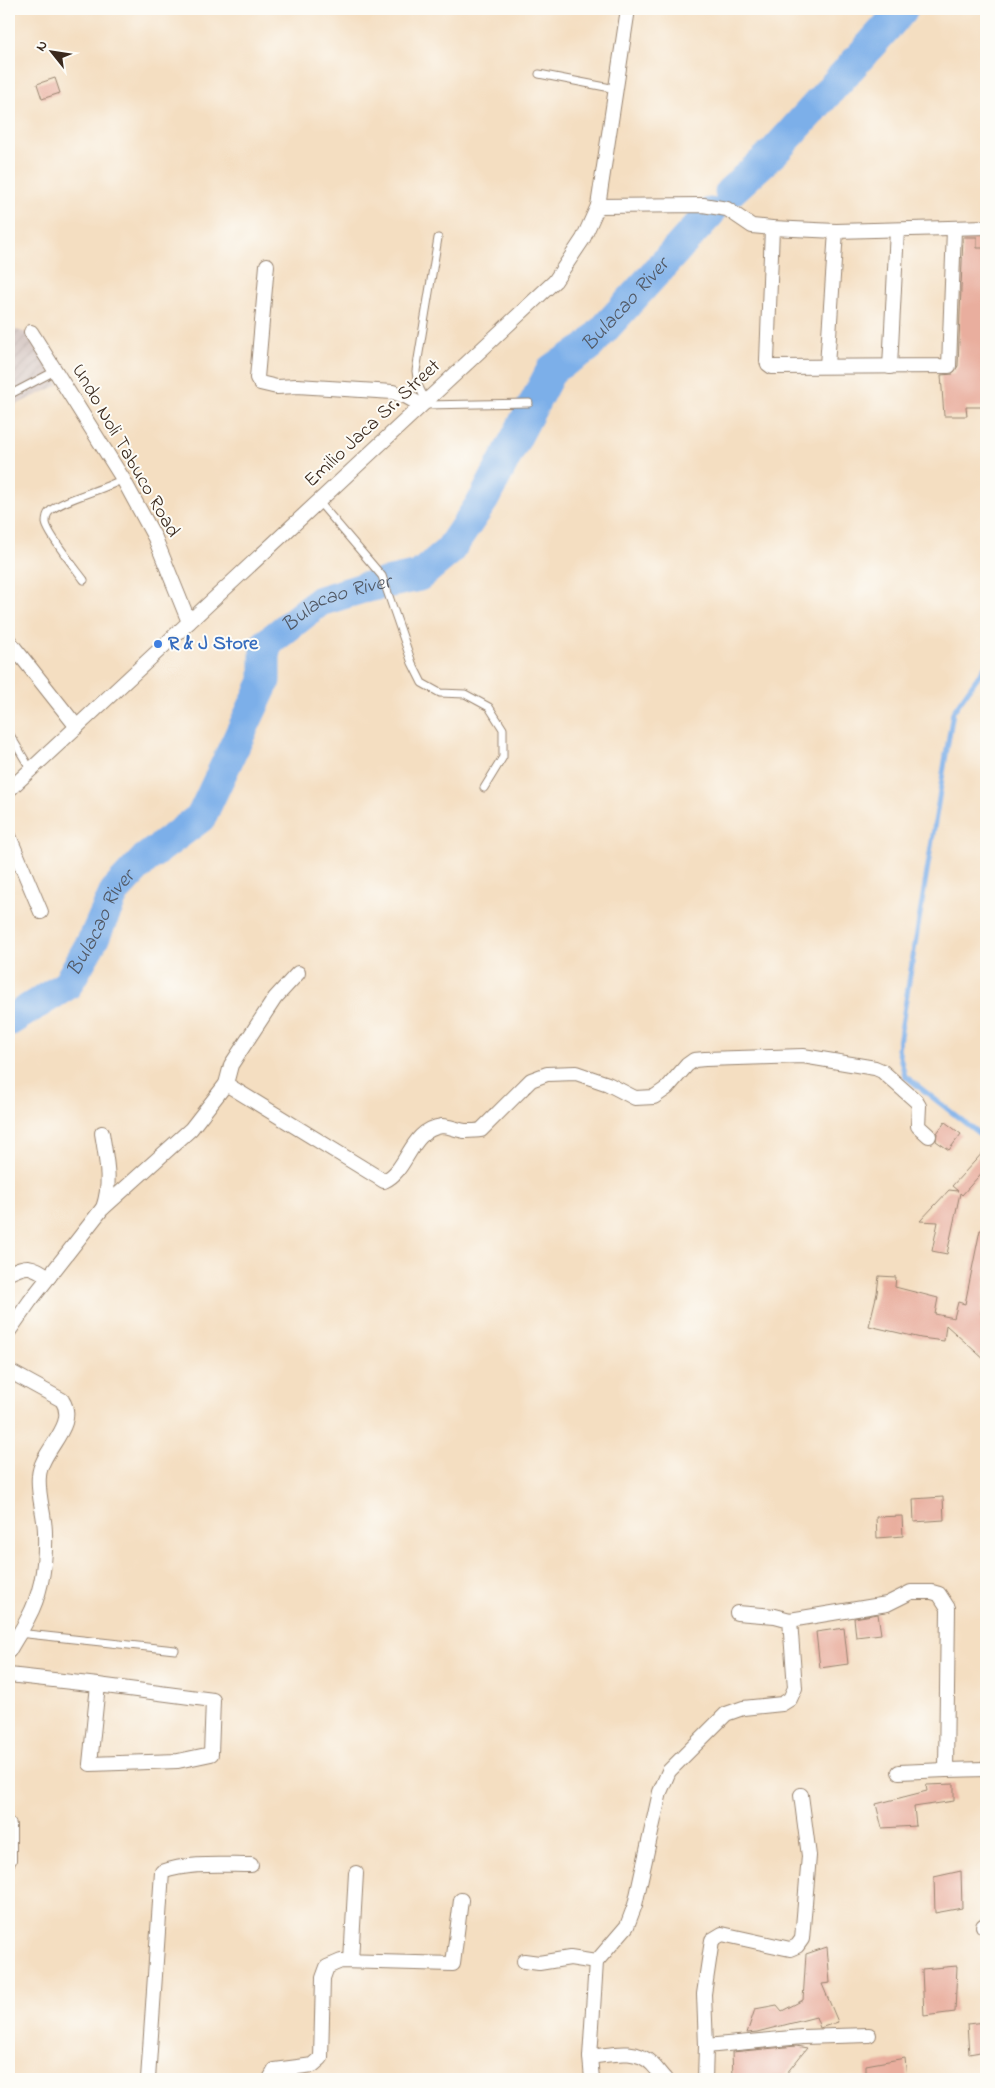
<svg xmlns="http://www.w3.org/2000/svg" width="995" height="2088" font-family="'Indie Flower',sans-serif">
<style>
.industrial{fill:url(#industrial-furrows)}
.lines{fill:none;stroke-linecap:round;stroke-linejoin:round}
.stream{stroke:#7cafe9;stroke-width:5}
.river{stroke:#7cafe9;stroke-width:31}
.building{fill:#e9ae9e}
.lane-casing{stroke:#988470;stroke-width:9}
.street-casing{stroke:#988470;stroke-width:16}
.lane{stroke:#fff;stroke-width:7}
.street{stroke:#fff;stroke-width:14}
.shop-dot{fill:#3f7fe0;stroke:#fdfcf7;stroke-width:2}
.labels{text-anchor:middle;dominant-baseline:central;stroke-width:4;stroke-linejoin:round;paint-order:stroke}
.street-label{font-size:20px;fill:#3b2a1e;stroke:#fdfcf7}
.shop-label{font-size:20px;font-weight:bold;fill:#366cbe;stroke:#fdfcf7;text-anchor:start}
.water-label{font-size:21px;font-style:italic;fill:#525965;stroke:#fdfcf7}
</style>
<defs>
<pattern id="industrial-furrows" width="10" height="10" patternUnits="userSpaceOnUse" patternTransform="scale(1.25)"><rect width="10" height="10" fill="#d0c0bc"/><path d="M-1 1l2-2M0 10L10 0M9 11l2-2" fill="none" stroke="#b4a5a1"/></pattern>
</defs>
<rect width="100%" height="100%" fill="#fdfcf7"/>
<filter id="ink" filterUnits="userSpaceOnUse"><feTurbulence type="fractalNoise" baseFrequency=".02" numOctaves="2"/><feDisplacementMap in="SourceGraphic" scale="10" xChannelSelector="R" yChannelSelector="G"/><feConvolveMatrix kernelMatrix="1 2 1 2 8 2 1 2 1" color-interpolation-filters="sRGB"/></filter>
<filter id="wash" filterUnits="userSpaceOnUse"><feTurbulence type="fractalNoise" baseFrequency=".0096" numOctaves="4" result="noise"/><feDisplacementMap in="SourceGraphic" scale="20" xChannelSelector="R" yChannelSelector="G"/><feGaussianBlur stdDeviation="1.12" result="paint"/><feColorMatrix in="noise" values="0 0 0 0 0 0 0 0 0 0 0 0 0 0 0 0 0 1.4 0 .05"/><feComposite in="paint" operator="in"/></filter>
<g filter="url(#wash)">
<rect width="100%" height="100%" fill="#f4dec1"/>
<!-- industrial -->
<path class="industrial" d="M9 328 27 333 59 385 9 408Z"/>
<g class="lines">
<!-- stream -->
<path class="stream" d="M986 665 953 712 898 1049 905 1076 986 1139"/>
<!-- river -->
<g class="river">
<path d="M730 192 775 151 903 9"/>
<path id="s1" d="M9 1021 67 985 94 938 115 891 145 859 201 817 265 681V645L320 601 363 588 419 576 449 551 484 499 552 369 587 348 710 213"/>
</g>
</g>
<g id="blocks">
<!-- building -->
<g class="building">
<path d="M55 78 60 93 42 99 37 84Z"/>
<path d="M963 237H977V248H986V407H966L967 416H944L941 375 953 374 958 366Z"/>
<path d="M945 1122 961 1134 949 1150 936 1141 937 1133Z"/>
<path d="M986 1149V1168L962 1195 960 1193 947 1254 932 1251 938 1222 920 1221 949 1190 958 1191 952 1186Z"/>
<path d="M980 1230 986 1231V1277L981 1314H986V1361L946 1325 944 1341 921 1338 869 1326 877 1293 879 1276 896 1277 895 1287 938 1298 935 1314 954 1318 958 1302 965 1304Z"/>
<path d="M943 1497 944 1520 914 1522 913 1499Z"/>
<path d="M902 1516 903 1536 877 1538 876 1517Z"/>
<path d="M878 1614 881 1634 856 1637 854 1618Z"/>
<path d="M844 1628 848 1664 820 1668 816 1632Z"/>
<path d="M954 1784V1801L914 1807 916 1826 882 1828 876 1804 927 1791 926 1785Z"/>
<path d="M961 1871 962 1908 935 1913 934 1877Z"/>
<path d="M827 1947 830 1983 822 1984 838 2022 820 2028 816 2017 757 2032 747 2033 755 2009 777 2005 782 2011 803 2000 806 1954Z"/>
<path d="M957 1966 955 2012 924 2016 922 1969Z"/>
<path d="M986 2022V2051L969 2054 967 2024Z"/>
<path d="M796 2046 807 2048 782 2079H761V2075L733 2076 732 2052Z"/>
<path d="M905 2058 907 2078 866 2079V2065Z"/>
</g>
</g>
</g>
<g filter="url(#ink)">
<use href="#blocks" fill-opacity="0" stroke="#988470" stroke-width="1"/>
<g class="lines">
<defs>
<g id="lane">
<path d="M539 74 616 89"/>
<path d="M9 395 55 371"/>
<path d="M426 401 418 385 416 371 438 238"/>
<path d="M425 405 529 403"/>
<path d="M319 502 382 576 412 663 422 683 440 693 465 694 489 707 503 729V757L484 788"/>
<path d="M84 580C76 569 48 535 46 523 46 520 47 514 49 512 60 500 106 489 123 479"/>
<path d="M9 733 31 770"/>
<path d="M18 1633 175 1650"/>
</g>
<g id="street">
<path d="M598 206 703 205 727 209 752 226 772 228 836 231 986 227"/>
<path d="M772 228 767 361 768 364 772 367 949 366 954 229"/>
<path d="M267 265 257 378 260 383 277 387 297 386 393 392 407 397 421 405"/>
<path d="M31 332 123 479 155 538 189 622"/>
<path d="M827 366 836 231"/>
<path d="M890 367 897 230"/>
<path d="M9 641 77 727"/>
<path d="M9 790 555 281 583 239 598 206 628 9"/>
<path d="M9 836 41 912"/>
<path d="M226 1084 384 1181C409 1170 409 1130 442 1126 449 1126 457 1130 465 1131 470 1131 476 1131 481 1130L531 1080 547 1074 576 1073 608 1084 635 1098 654 1097 667 1088 687 1065 694 1060 705 1059 803 1056 875 1068 882 1071 916 1101 919 1106 918 1126 929 1136"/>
<path d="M102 1133C106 1159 112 1183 103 1208"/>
<path d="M9 1273C29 1264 30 1265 49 1277"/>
<path d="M9 1331 30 1301 102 1209 191 1129 226 1084 231 1065 275 998 298 973"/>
<path d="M9 1371 62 1400C79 1426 41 1449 39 1476 37 1495 45 1514 45 1533 46 1562 42 1592 28 1618 22 1630 15 1640 9 1651"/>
<path d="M737 1613 775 1616 790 1620"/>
<path d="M9 1675 98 1685"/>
<path d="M98 1685 213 1700 211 1754 178 1761 90 1764Z"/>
<path d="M899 1772 946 1770"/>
<path d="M9 1825V1860"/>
<path d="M983 1926 986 1924"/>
<path d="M351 1961 356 1873"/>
<path d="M524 1961 539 1963 570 1958 596 1962"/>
<path d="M706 2046 802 2037 869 2035"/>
<path d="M590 2057 592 2079"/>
<path d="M148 2079 162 1872C189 1862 222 1865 251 1865"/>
<path d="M270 2079 275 2070 313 2065 321 2058 323 1978 327 1967 341 1961 453 1964 461 1900"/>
<path d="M665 2079C661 2075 657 2069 652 2064 635 2047 611 2055 590 2057L596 1962 627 1926 635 1905 660 1792 669 1771 726 1714 743 1708 782 1704 790 1699 795 1688 790 1620 887 1604 911 1592H932L939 1594 948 1608 946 1770 986 1769"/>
<path d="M705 2079 706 2046 704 1994 712 1940 722 1934 790 1949 797 1946 802 1939 809 1856 801 1795"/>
</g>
</defs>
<!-- lane casing -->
<use href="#lane" class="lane-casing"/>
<!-- street casing -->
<use href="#street" class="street-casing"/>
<!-- lane -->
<use href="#lane" class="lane"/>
<!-- street -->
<use href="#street" class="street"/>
</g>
</g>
<!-- markers -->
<circle class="shop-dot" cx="158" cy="644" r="5"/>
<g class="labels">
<!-- street labels -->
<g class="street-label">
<text transform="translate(373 424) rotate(-43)">Emilio Jaca Sr. Street</text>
<text transform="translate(125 451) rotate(60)">Undo Noli Tabuco Road</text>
</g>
<!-- shop labels -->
<g class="shop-label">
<text x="168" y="644">R &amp; J Store</text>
</g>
<!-- water labels -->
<g class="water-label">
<text stroke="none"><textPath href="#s1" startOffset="994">Bulacao River</textPath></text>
<text stroke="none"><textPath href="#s1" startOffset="559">Bulacao River</textPath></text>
<text stroke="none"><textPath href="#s1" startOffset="139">Bulacao River</textPath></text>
</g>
</g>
<!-- margin -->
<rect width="995" height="2088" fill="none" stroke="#fdfcf7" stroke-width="30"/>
<!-- north arrow -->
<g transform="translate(52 52) rotate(300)" stroke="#fdfcf7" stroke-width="4" paint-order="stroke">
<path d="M0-4L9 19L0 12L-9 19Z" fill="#3b2a1e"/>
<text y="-8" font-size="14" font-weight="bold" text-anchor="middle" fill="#3b2a1e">N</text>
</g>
</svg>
